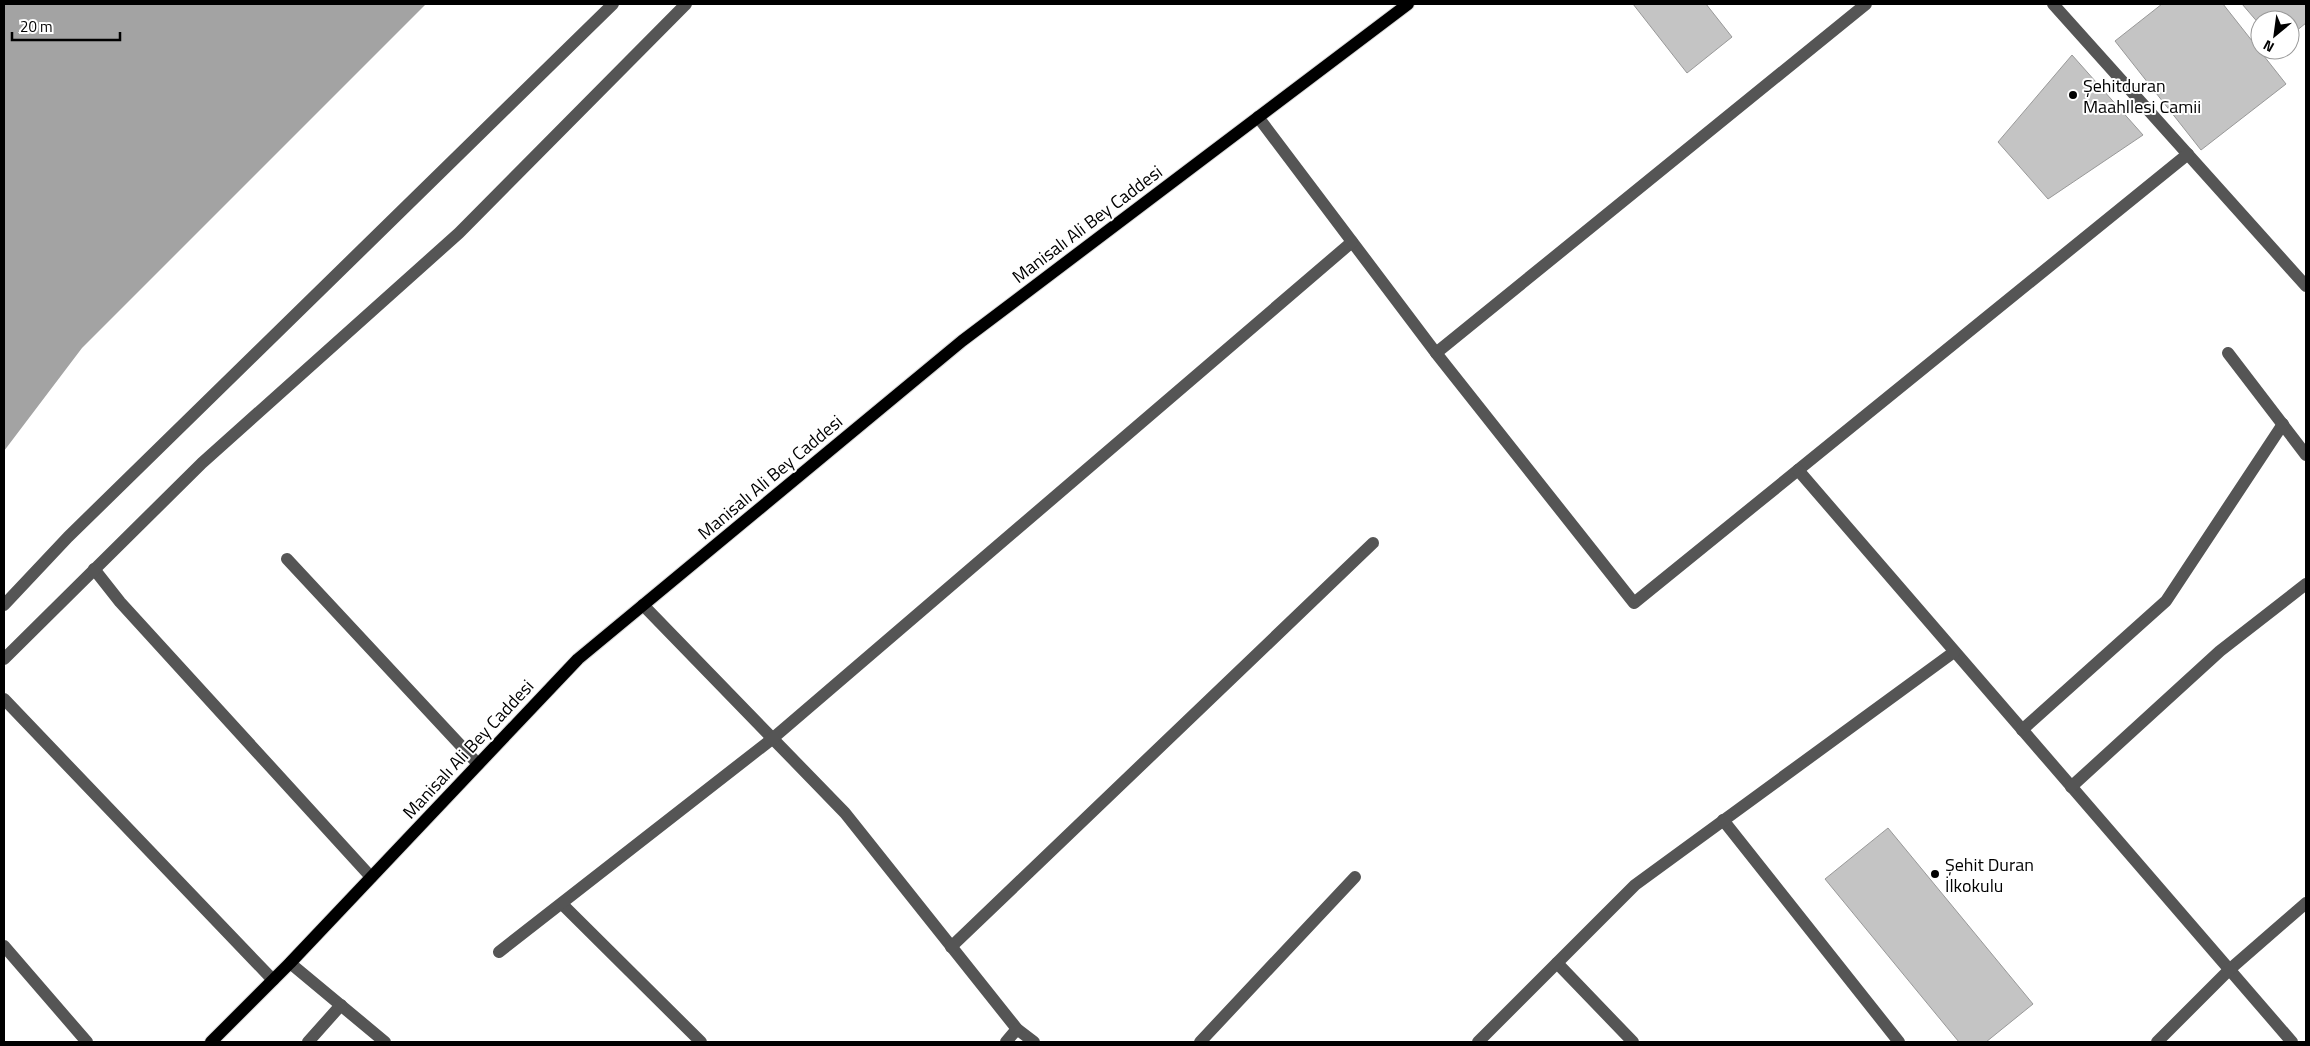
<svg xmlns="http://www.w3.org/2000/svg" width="2310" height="1046" font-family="'Titillium Web',sans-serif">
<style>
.water{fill:#a3a3a3}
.building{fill:#c4c4c4;stroke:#999}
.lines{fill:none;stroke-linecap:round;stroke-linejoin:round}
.major-casing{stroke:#dbdbdb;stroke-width:14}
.minor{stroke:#555;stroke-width:12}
.major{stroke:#000;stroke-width:12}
.poi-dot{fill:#000;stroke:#fff;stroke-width:2}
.labels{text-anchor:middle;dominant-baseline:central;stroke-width:4;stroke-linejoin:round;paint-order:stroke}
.poi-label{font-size:18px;fill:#000;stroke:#fff;text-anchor:start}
.street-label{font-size:18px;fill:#000;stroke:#fff}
</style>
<rect width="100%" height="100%" fill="#fff"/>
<!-- water -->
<path class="water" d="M4 4H426L82 348 4 451Z"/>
<!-- building -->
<g class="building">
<path d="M1633 4H1706L1732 37 1687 73Z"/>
<path d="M2162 4H2223L2286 84 2201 150 2115 41Z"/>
<path d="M2242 4H2306V23L2290 36V20H2260V25Z"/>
<path d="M2072 55 2143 135 2048 199 1998 142Z"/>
<path d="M1888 828 2033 1004 1986 1042H1959L1825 879Z"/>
</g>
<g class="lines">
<defs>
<path id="major" d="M211 1042 290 963 578 659 962 341 1408 4"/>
</defs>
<!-- major casing -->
<use href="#major" class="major-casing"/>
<!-- minor -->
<g class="minor">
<path d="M2053 4 2306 286"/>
<path d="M1258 117 1436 353 1634 603 2188 154"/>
<path d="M1436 353 1866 4"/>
<path d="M2228 353 2306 455"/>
<path d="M1798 470 2292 1042"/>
<path d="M287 559 478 764"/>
<path d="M94 569 120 602 371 877"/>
<path d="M4 605 68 537 613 4"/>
<path d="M643 605 845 813 1017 1029 1034 1042"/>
<path d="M4 659 202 463 459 233 686 4"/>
<path d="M4 699 273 980"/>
<path d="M2022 730 2166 601 2283 424"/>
<path d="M2071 787 2220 651 2306 584"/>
<path d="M1723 820 1899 1042"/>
<path d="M562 904 701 1042"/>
<path d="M4 946 87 1042"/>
<path d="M951 947 1373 543"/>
<path d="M499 952 772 739 1352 242"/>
<path d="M290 963 385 1042"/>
<path d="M1557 963 1633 1042"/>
<path d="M308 1042 341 1005"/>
<path d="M1006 1042 1017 1029"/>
<path d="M1200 1042 1355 877"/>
<path d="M1478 1042 1635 885 1954 652"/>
<path d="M2157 1042 2229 970 2306 903"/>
</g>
<!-- major -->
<use href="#major" class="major"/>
</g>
<!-- markers -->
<g class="poi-dot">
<circle cx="2073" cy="95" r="5"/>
<circle cx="1935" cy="874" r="5"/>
</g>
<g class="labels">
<!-- poi labels -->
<g class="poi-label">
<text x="2083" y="85">Şehitduran<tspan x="2083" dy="21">Maahllesi Camii</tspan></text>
<text x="1945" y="864">Şehit Duran<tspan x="1945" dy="21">İlkokulu</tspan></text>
</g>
<!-- street labels -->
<g class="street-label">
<text transform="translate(1087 224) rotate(-37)">Manisalı Ali Bey Caddesi</text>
<text transform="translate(770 477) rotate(-40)">Manisalı Ali Bey Caddesi</text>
<text transform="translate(468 749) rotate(-47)">Manisalı Ali Bey Caddesi</text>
</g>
</g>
<!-- border -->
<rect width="2310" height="1046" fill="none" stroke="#000000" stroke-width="10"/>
<!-- north arrow -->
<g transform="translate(2275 35) rotate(209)"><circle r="24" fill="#ffffff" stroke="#999999"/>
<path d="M0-4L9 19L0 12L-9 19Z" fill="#000000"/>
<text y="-8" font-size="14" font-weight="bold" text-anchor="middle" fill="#000000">N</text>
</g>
<!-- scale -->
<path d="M12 32v8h108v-8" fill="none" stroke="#000000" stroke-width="2.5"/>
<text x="20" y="32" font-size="15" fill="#000000" stroke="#ffffff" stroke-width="4" paint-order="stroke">20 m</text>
</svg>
